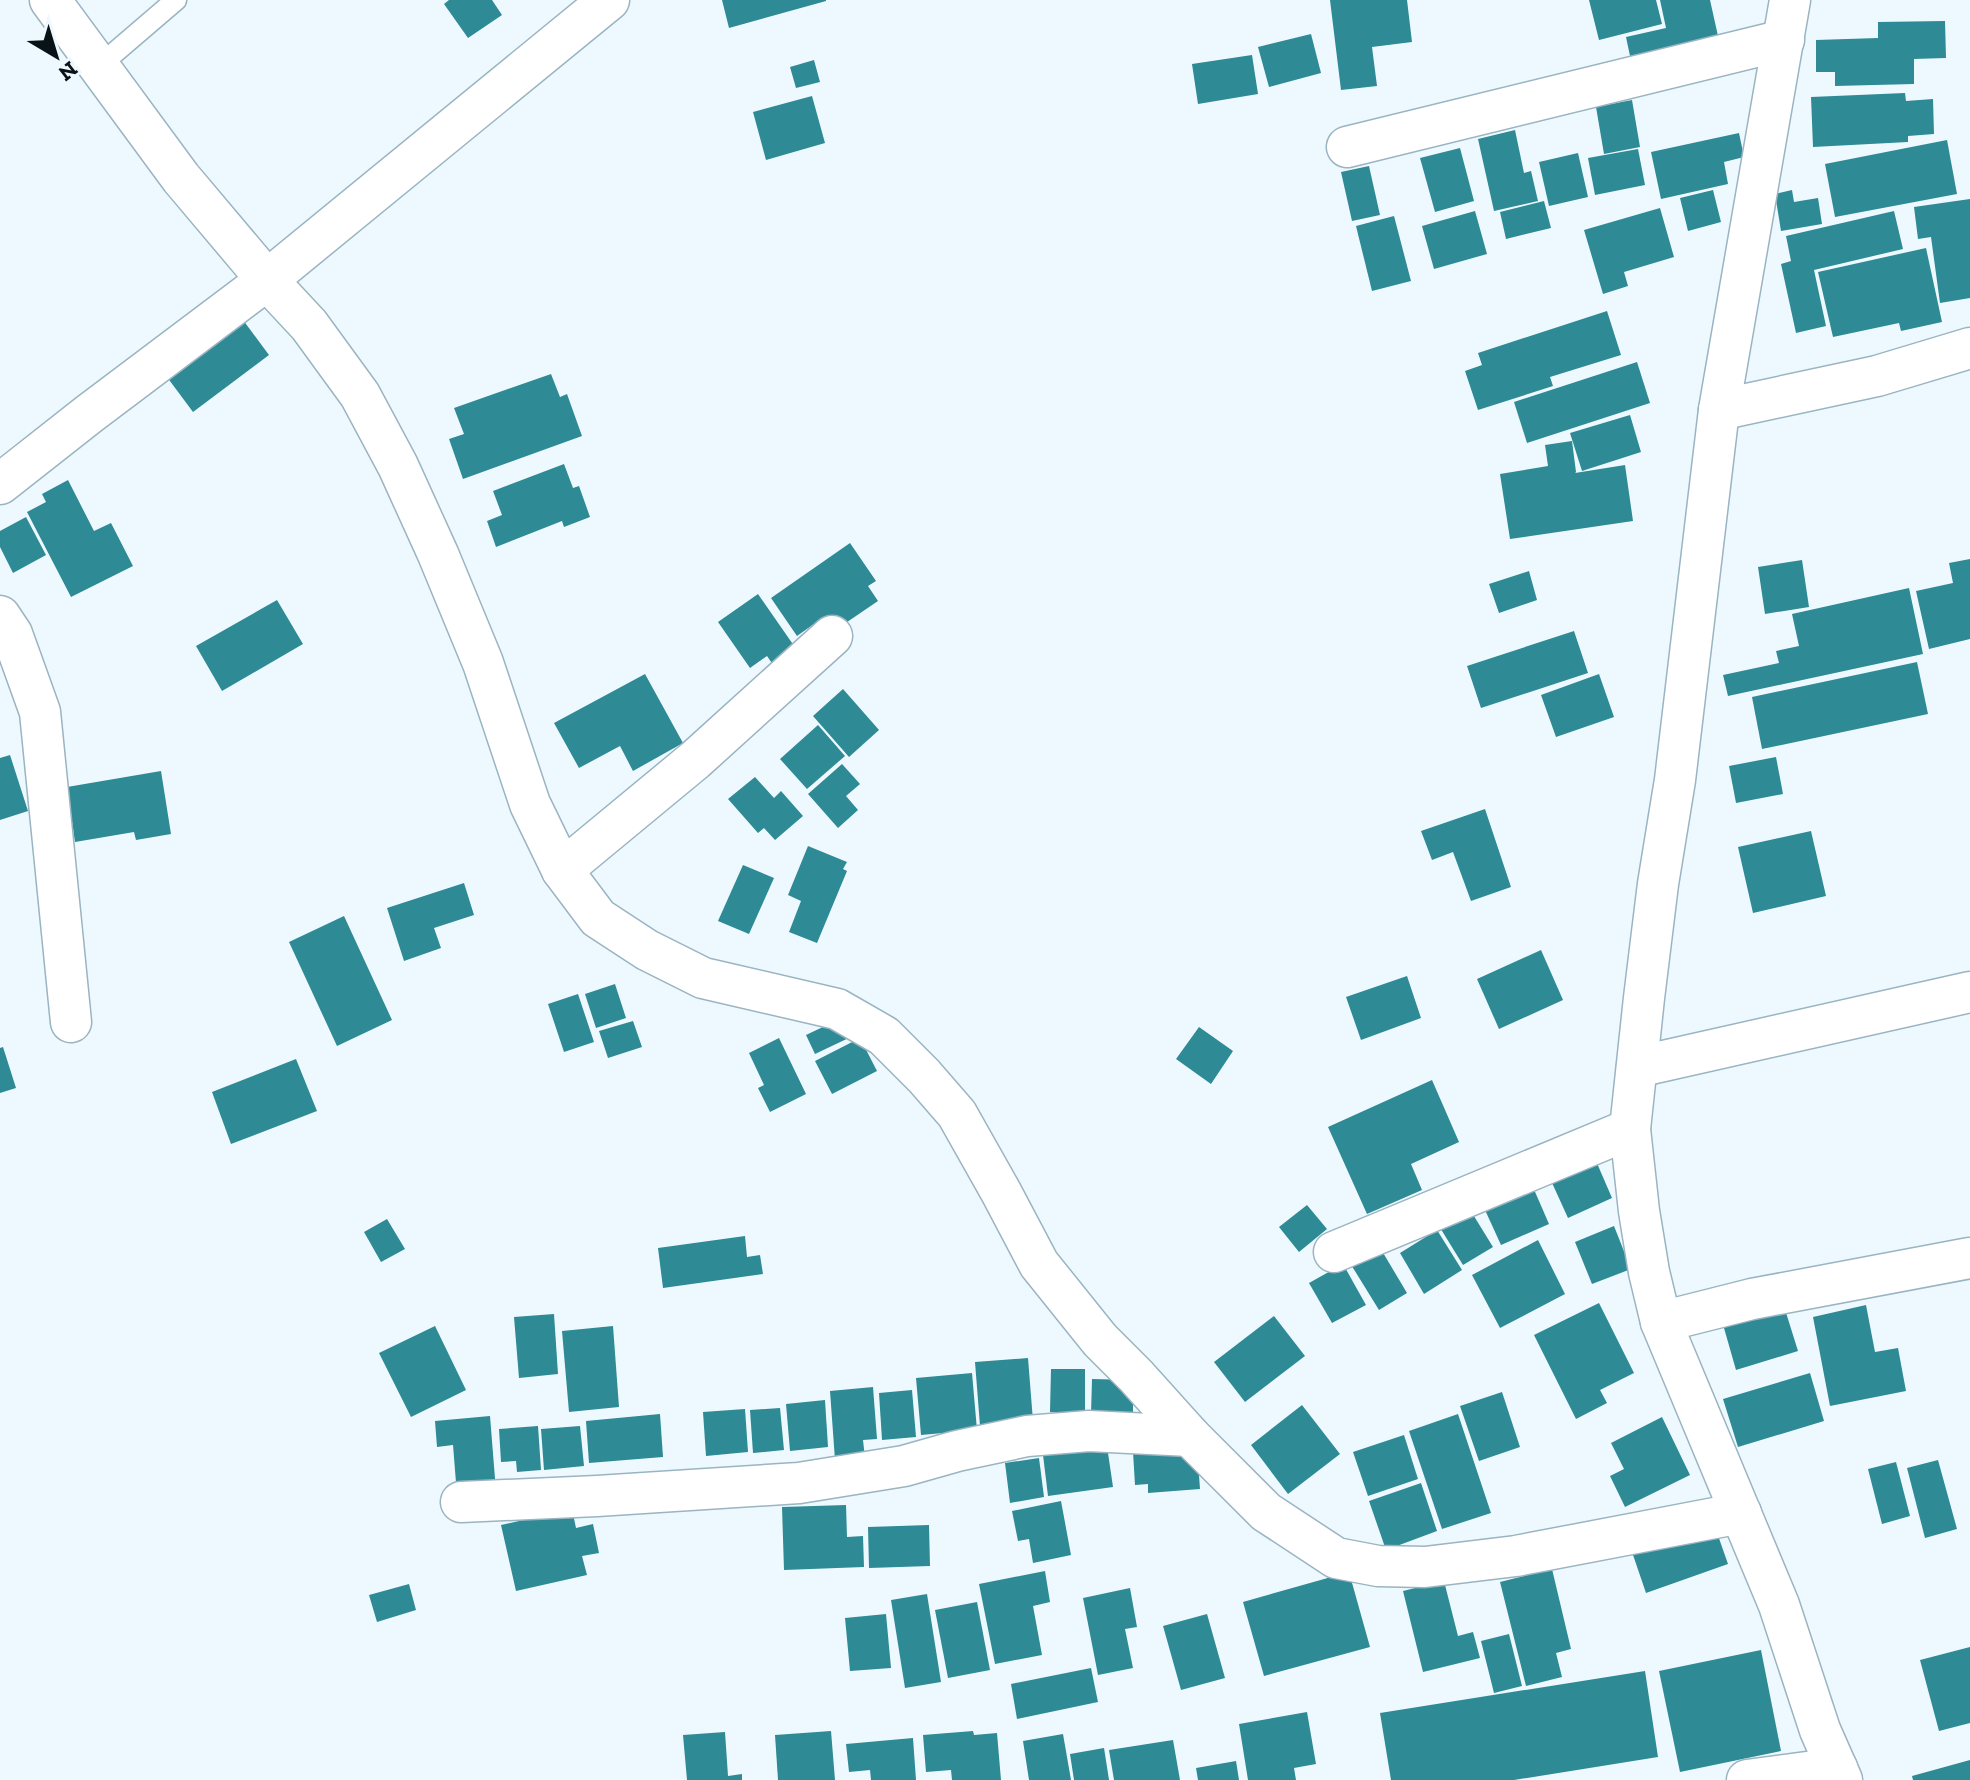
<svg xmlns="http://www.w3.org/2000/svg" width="1970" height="1780" font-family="'Zilla Slab',serif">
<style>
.building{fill:#2e8a94}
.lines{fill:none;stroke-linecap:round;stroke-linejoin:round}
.service-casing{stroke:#9ab4c2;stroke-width:23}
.minor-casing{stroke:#9ab4c2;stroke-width:43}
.service{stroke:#fff;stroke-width:20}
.minor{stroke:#fff;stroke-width:40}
</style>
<rect width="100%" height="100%" fill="#eef9ff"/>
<!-- building -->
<g class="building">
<path d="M449 0H492L502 15 468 38 444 4Z"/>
<path d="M722 0H826V1L729 28Z"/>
<path d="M1330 0H1407L1412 42 1372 47 1377 86 1341 90Z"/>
<path d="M1589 0H1656L1662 24 1599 40Z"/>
<path d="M1660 0H1710L1718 36 1630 56 1626 37 1666 28Z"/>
<path d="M1945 21 1946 58 1914 59V84L1835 86V72H1816V40L1878 38V22Z"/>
<path d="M1311 34 1321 73 1269 87 1258 47Z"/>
<path d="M1252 55 1258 94 1198 104 1192 64Z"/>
<path d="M814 60 820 82 796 88 790 67Z"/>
<path d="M1905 93 1906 101 1933 99 1934 134 1908 136V142L1813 147 1811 97Z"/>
<path d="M812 96 825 143 766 160 753 112Z"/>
<path d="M1632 100 1640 147 1604 154 1596 107Z"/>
<path d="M1515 130 1524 173 1531 171 1538 201 1494 211 1478 139Z"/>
<path d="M1739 133 1744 157 1724 162 1728 184 1661 199 1651 152Z"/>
<path d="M1947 140 1957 194 1835 217 1825 164Z"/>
<path d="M1460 148 1474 201 1435 212 1420 158Z"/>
<path d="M1638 149 1645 185 1595 195 1588 158Z"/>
<path d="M1578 153 1588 197 1549 206 1539 162Z"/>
<path d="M1369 166 1380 215 1352 221 1341 172Z"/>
<path d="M1713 190 1721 222 1688 231 1680 198Z"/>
<path d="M1792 190 1794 202 1818 198 1822 224 1781 231 1775 194Z"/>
<path d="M1970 199V298L1940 303 1931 237 1918 239 1914 207Z"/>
<path d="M1544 201 1551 228 1506 239 1500 212Z"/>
<path d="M1660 208 1674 257 1624 272 1628 286 1603 294 1584 230Z"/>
<path d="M1475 211 1487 254 1434 269 1422 226Z"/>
<path d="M1894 211 1903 249 1814 270 1826 326 1796 333 1781 264 1791 261 1786 236Z"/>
<path d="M1394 216 1411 281 1372 291 1356 226Z"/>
<path d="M1926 248 1942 322 1901 331 1899 323 1833 337 1818 272Z"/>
<path d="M1607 311 1621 355 1550 377 1553 386 1478 410 1465 371 1482 365 1478 353Z"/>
<path d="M243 320 269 355 193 412 161 369Z"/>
<path d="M1637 362 1650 403 1527 443 1514 402Z"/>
<path d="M551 374 560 397 567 394 582 436 463 479 449 439 464 434 454 408Z"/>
<path d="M1630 415 1641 452 1582 471 1570 433Z"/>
<path d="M1572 441 1576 472 1575 473 1625 465 1633 521 1510 539 1500 474 1548 466 1545 445Z"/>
<path d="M564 464 573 488 579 486 590 517 564 527 562 521 496 547 487 521 502 515 493 491Z"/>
<path d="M68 480 94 531 111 523 133 566 71 597 27 512 46 502 42 494Z"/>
<path d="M26 517 46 555 13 573 0 547V531Z"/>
<path d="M850 543 876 581 868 586 878 601 828 635 818 621 797 636 771 598Z"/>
<path d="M1970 559V639L1929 649 1916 591 1953 583 1949 563Z"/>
<path d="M1802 560 1809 607 1765 614 1758 567Z"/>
<path d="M1529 571 1537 600 1499 613 1489 584Z"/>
<path d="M1909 588 1923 654 1728 696 1723 675 1779 663 1776 651 1799 646 1792 614Z"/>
<path d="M758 594 799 653 776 669 767 656 750 668 718 622Z"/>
<path d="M277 600 303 644 222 691 196 646Z"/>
<path d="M1574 631 1588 673 1481 708 1467 666Z"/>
<path d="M1917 662 1928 714 1762 749 1752 697Z"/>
<path d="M645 674 683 743 633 771 620 746 579 768 554 723Z"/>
<path d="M1599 674 1614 717 1556 737 1541 695Z"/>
<path d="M843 689 879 730 849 757 813 716Z"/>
<path d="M818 725 845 756 807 789 780 759Z"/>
<path d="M10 755 28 811 0 820V758Z"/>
<path d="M1776 757 1783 794 1736 803 1729 766Z"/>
<path d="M842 764 860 784 846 796 858 810 838 828 808 794Z"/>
<path d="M161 771 171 834 136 840 134 832 75 842 67 787Z"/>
<path d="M755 777 774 798 781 791 803 816 775 840 764 828 758 833 728 799Z"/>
<path d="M1485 809 1511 887 1471 901 1453 852 1432 860 1421 831Z"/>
<path d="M1811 831 1826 896 1753 913 1738 847Z"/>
<path d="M808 846 847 862 843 869 847 871 817 943 789 932 801 901 788 895Z"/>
<path d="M743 865 774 878 749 934 718 921Z"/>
<path d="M464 883 474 915 434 928 441 948 404 961 387 908Z"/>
<path d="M344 916 392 1020 337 1046 289 942Z"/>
<path d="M1541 950 1563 1000 1499 1029 1477 979Z"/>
<path d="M1407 976 1421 1018 1361 1040 1346 997Z"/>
<path d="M615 984 626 1018 596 1028 585 994Z"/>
<path d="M578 994 594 1042 564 1052 548 1004Z"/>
<path d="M846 1016 855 1035 815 1054 806 1035Z"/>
<path d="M633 1021 642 1047 608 1058 599 1031Z"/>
<path d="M1199 1027 1233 1051 1211 1084 1176 1059Z"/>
<path d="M779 1038 806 1094 770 1112 758 1088 764 1085 749 1053Z"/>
<path d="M860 1038 877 1071 832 1094 815 1061Z"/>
<path d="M3 1047 16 1088 0 1093V1048Z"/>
<path d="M296 1059 317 1111 231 1144 212 1092Z"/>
<path d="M1432 1080 1459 1142 1411 1164 1422 1190 1367 1214 1328 1127Z"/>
<path d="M1593 1154 1612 1198 1568 1218 1548 1174Z"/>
<path d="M1529 1178 1549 1224 1501 1245 1480 1199Z"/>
<path d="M1307 1205 1327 1229 1299 1252 1279 1227Z"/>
<path d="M1469 1208 1493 1247 1463 1265 1439 1226Z"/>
<path d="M387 1219 405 1249 381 1262 364 1232Z"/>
<path d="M1614 1226 1631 1269 1592 1284 1575 1242Z"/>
<path d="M1437 1230 1462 1270 1424 1294 1400 1253Z"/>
<path d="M745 1236 747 1257 760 1255 763 1274 663 1288 658 1248Z"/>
<path d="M1538 1240 1565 1294 1500 1328 1472 1275Z"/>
<path d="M1379 1246 1407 1293 1379 1310 1350 1263Z"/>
<path d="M1343 1264 1366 1305 1332 1323 1309 1283Z"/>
<path d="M1599 1303 1634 1373 1600 1390 1607 1403 1576 1419 1534 1335Z"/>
<path d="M1783 1303 1798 1351 1736 1370 1722 1321Z"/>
<path d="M1866 1305 1875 1352 1898 1348 1906 1391 1830 1406 1813 1317Z"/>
<path d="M554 1314 558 1374 519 1378 514 1317Z"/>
<path d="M1274 1316 1305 1356 1245 1402 1214 1362Z"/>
<path d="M435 1326 466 1390 411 1417 379 1353Z"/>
<path d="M613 1326 619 1407 569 1412 562 1331Z"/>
<path d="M1028 1358 1033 1421 980 1426 975 1362Z"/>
<path d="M1051 1369H1085V1412H1050Z"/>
<path d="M972 1373 977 1430 921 1435 916 1378Z"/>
<path d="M1810 1373 1824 1421 1738 1447 1723 1399Z"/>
<path d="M1092 1379 1133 1380V1414H1091Z"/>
<path d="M873 1387 877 1439 863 1440 865 1458 835 1460 830 1391Z"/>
<path d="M912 1390 916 1437 882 1440 879 1393Z"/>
<path d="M1502 1392 1520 1447 1479 1461 1460 1406Z"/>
<path d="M825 1400 828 1447 790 1451 786 1404Z"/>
<path d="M1302 1405 1340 1454 1288 1494 1251 1445Z"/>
<path d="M780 1408 784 1450 753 1453 750 1410Z"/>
<path d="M745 1409 748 1452 706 1456 703 1412Z"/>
<path d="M660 1414 663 1457 589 1463 586 1421Z"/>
<path d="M1458 1414 1491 1513 1442 1529 1409 1431Z"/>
<path d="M490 1416 496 1491 457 1495 453 1445 437 1447 435 1421Z"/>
<path d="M1662 1417 1690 1475 1625 1507 1610 1476 1624 1469 1611 1443Z"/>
<path d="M538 1426 541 1470 517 1472 516 1461 501 1462 499 1429Z"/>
<path d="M580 1426 584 1466 544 1470 541 1429Z"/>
<path d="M1404 1435 1418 1479 1368 1496 1353 1452Z"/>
<path d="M1107 1446 1113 1487 1048 1496 1043 1455Z"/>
<path d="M1197 1448 1200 1489 1148 1493V1484L1135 1485 1133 1452Z"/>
<path d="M1039 1458 1044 1497 1010 1503 1005 1463Z"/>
<path d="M1938 1460 1957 1529 1925 1538 1907 1468Z"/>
<path d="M1896 1462 1910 1516 1882 1524 1868 1469Z"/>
<path d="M1421 1483 1437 1531 1386 1550 1369 1501Z"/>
<path d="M1061 1501 1071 1555 1033 1563 1029 1539 1018 1541 1012 1511Z"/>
<path d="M846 1505 847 1537 863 1536 864 1567 784 1570 782 1507Z"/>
<path d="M572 1509 576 1528 593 1524 599 1553 582 1556 587 1575 516 1591 501 1525Z"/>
<path d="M1714 1524 1728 1564 1646 1593 1632 1552Z"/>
<path d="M929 1525 930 1566 869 1568 868 1527Z"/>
<path d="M1552 1569 1571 1649 1556 1653 1562 1677 1526 1686 1500 1582Z"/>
<path d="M1045 1571 1050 1602 1033 1606 1042 1655 995 1664 979 1584Z"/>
<path d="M1349 1572 1370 1647 1264 1676 1243 1602Z"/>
<path d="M1444 1581 1458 1636 1473 1632 1480 1658 1423 1672 1403 1591Z"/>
<path d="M409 1584 416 1610 377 1622 369 1595Z"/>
<path d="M1130 1588 1137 1627 1125 1629 1133 1668 1098 1675 1083 1598Z"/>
<path d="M927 1594 941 1682 905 1688 891 1600Z"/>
<path d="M977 1602 990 1670 948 1678 935 1610Z"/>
<path d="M886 1614 891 1668 850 1671 845 1618Z"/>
<path d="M1207 1614 1225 1678 1181 1690 1163 1626Z"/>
<path d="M1509 1634 1522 1686 1494 1693 1481 1641Z"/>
<path d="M1970 1647V1723L1939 1731 1920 1660Z"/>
<path d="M1761 1650 1781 1751 1680 1772 1659 1671Z"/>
<path d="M1091 1668 1098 1702 1017 1719 1011 1684Z"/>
<path d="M1645 1671 1658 1757 1514 1780H1391L1380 1713Z"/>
<path d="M1307 1712 1316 1764 1294 1768 1296 1780H1248L1239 1724Z"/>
<path d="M831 1731 835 1780H778L775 1735Z"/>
<path d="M973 1731 974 1735 997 1733 1001 1780H952L951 1770 926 1772 923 1735Z"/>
<path d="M725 1732 728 1776 742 1774V1780H687L683 1735Z"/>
<path d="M1063 1734 1071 1780H1029L1023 1741Z"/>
<path d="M913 1738 916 1780H871L870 1770 849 1772 846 1744Z"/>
<path d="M1173 1740 1180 1780H1114L1109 1750Z"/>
<path d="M1104 1748 1109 1780H1074L1070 1754Z"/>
<path d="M1970 1760V1780H1913L1912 1776Z"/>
<path d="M1236 1761 1239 1780H1198L1196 1768Z"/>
</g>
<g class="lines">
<defs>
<path id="service" d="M99 66 176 0"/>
<g id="minor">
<path d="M50 0 181 178 267 280 309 325 360 395 398 466 438 554 483 663 530 804 562 870 598 918 647 950 703 978 837 1009 884 1036 924 1076 957 1114 1001 1192 1039 1264 1100 1340 1136 1376 1190 1436 1266 1512 1336 1558 1378 1566 1425 1567 1516 1556 1741 1513"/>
<path d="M1790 0 1719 410 1675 780 1658 884 1644 998 1630 1129 1639 1211 1649 1272 1661 1322 1779 1605 1820 1730 1842 1780"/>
<path d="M1347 147 1784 40"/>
<path d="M1719 410 1877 376 1970 348"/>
<path d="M0 484 89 414 267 280 609 0"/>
<path d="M0 616 12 634 40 712 71 1022"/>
<path d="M562 870 695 760 832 636"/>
<path d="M1637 1067 1970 992"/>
<path d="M1334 1252 1630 1129"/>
<path d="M1661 1322 1752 1299 1970 1258"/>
<path d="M461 1502 597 1496 799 1483 904 1466 957 1451 1027 1436 1089 1431 1190 1436"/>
<path d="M1747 1780 1837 1768"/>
</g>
</defs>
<!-- service casing -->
<use href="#service" class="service-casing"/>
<!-- minor casing -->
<use href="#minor" class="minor-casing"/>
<!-- service -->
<use href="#service" class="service"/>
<!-- minor -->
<use href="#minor" class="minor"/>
</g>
<!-- north arrow -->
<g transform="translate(56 56) rotate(142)" stroke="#eef9ff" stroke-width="6" paint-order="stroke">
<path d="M0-6L14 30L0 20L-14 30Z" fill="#091217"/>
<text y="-12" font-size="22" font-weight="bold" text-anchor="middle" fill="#091217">N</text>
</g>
</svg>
